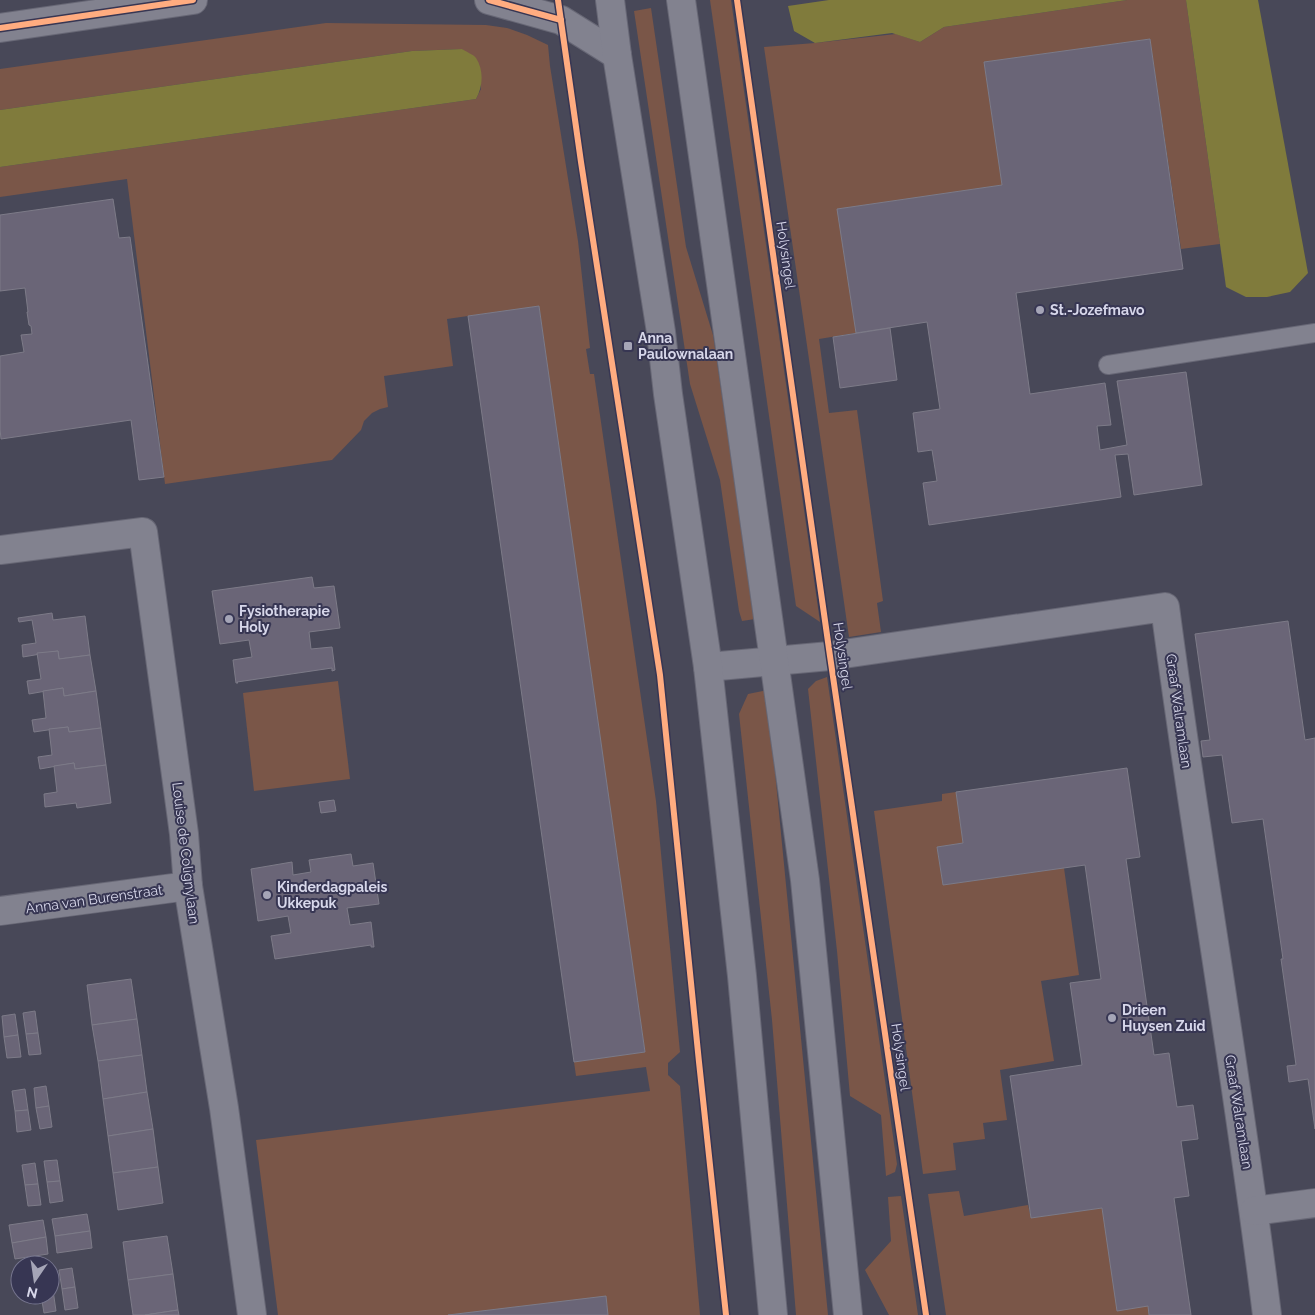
<svg xmlns="http://www.w3.org/2000/svg" width="1315" height="1315" font-family="Raleway,sans-serif">
<style>
.green{fill:#7a5648}
.water{fill:#807b3c}
.building{fill:#6a6577;stroke:#7d7b88}
.lines{fill:none;stroke-linecap:round;stroke-linejoin:round}
.lane-casing{stroke:#676775;stroke-width:20}
.street-casing{stroke:#676775;stroke-width:30}
.secondary-casing{stroke:#676775;stroke-width:30}
.lane{stroke:#82828f;stroke-width:18}
.street{stroke:#82828f;stroke-width:28}
.secondary{stroke:#82828f;stroke-width:28}
.cycleway-casing{stroke:#373653;stroke-width:9}
.cycleway{stroke:#ffac80;stroke-width:6}
.poi-dot{fill:#a5a5b7;stroke:#373653;stroke-width:2}
.labels{text-anchor:middle;dominant-baseline:central;stroke-width:4;stroke-linejoin:round;paint-order:stroke}
.street-label{font-size:14px;fill:#d7d7ea;stroke:#373653}
.poi-label{font-size:14px;font-weight:bold;fill:#d7d7ea;stroke:#373653;text-anchor:start}
</style>
<rect width="100%" height="100%" fill="#484858"/>
<!-- green -->
<g class="green">
<path d="M710 0H731L820 622 796 606Z"/>
<path d="M1127 0H1186L1220 244 1181 249 1150 39 984 62 1002 185 838 209 856 333 819 339 829 413 857 410 883 601 877 603 881 632 849 637 764 47 815 43 896 34 920 42 944 27Z"/>
<path d="M651 8 686 247 713 335 755 619 742 621 739 611 720 480 690 384 634 11Z"/>
<path d="M326 23 486 25 507 28 527 35 548 45 550 66 578 241 590 348 586 349 590 374H594L656 801 680 1052 668 1063V1075L680 1086 700 1315H608L606 1297 448 1315H278L256 1140 650 1091 646 1067 576 1076 574 1062 645 1052 539 306 447 319 453 366 384 376 388 407 380 409 372 413 364 421 361 430 332 460 165 484 127 179 0 197V167L476 99 481 89V72L462 49 412 51 0 110V69Z"/>
<path d="M827 677 897 1164 895 1172 886 1176 881 1115 850 1096 837 951 808 689 816 681Z"/>
<path d="M338 681 350 779 254 791 243 693Z"/>
<path d="M767 690 828 1315H796L772 1020 739 714 748 694Z"/>
<path d="M956 792 963 843 937 847 943 885 1064 868 1079 975 1041 981 1054 1061 1000 1070 1007 1120 983 1123 985 1139 953 1143 956 1170 923 1174 874 811 942 801V794Z"/>
<path d="M959 1191 964 1216 1028 1205 1031 1218 1102 1208 1148 1306 1149 1315H946L928 1194Z"/>
<path d="M901 1196 918 1315H889L865 1270 891 1241 888 1197Z"/>
</g>
<!-- water -->
<g class="water">
<path d="M829 0H1127L944 27 920 42 892 33 815 43 794 31 788 6Z"/>
<path d="M1186 0H1258L1308 273 1290 292 1267 297H1246L1226 287Z"/>
<path d="M462 49C466 52 473 54 476 58 484 70 483 87 476 99L0 167V110L412 51Z"/>
</g>
<!-- building -->
<g class="building">
<path d="M1150 39 1183 269 1016 293 1030 394 1105 383 1111 425 1097 426 1100 450 1127 445 1117 381 1186 372 1202 485 1134 495 1128 454 1115 455 1121 497 929 525 923 483 937 481 932 450 918 452 913 413 940 409 927 322 856 333 837 209 1002 185 984 62Z"/>
<path d="M113 199 119 238 130 237 164 477 139 480 131 420 1 439 0 429V356L24 352 21 335 32 334 31 326 29 325 27 312H28L25 288 0 291V215Z"/>
<path d="M539 306 645 1052 574 1062 468 316Z"/>
<path d="M890 328 897 380 840 388 833 337Z"/>
<path d="M312 577 314 588 334 586 340 628 309 632 311 649 332 647 335 670 332 671V668L237 682 238 683H236L233 660 252 657 249 640 220 644 212 591Z"/>
<path d="M52 613 53 620 85 616 90 655 59 659 58 651 23 657 22 645 36 643 32 620 19 622 18 618Z"/>
<path d="M1288 621 1305 740 1315 738V1129L1308 1079 1289 1082 1287 1066 1296 1065 1281 959H1283L1263 819 1232 823 1222 755 1203 757 1201 741 1210 740 1195 634Z"/>
<path d="M58 651 59 659 90 655 96 691 64 696 63 688 29 694 27 681 41 679 37 653Z"/>
<path d="M63 688 64 696 96 691 101 728 69 732 68 727 34 732 32 720 46 718 43 691Z"/>
<path d="M68 727 69 732 101 728 106 765 75 769 74 763 40 769 38 757 52 755 49 729Z"/>
<path d="M74 763 75 769 106 765 111 803 77 808 76 803 45 807 44 794 57 792 54 766Z"/>
<path d="M1127 768 1140 857 1126 859 1154 1055 1169 1053 1177 1107 1193 1105 1198 1139 1181 1141 1189 1196 1174 1198 1191 1315H1149L1148 1306 1117 1311 1102 1208 1031 1218 1010 1076 1082 1065 1070 983 1101 979 1085 865 943 885 937 847 963 843 956 792Z"/>
<path d="M334 800 336 811 321 813 319 802Z"/>
<path d="M351 854 353 866 373 863 379 904 347 908 350 925 371 922 374 947H371V945L275 959 271 936 291 933 288 916 258 921 251 869 292 862 293 875 311 872 309 860Z"/>
<path d="M131 979 137 1019 92 1025 87 985Z"/>
<path d="M35 1011 38 1033 26 1034 23 1013Z"/>
<path d="M15 1014 18 1035 4 1037 2 1016Z"/>
<path d="M137 1019 142 1055 98 1061 92 1025Z"/>
<path d="M38 1033 41 1054 29 1055 26 1034Z"/>
<path d="M18 1035 21 1057 7 1058 4 1037Z"/>
<path d="M142 1055 147 1092 103 1099 98 1061Z"/>
<path d="M46 1086 49 1106 36 1108 34 1088Z"/>
<path d="M25 1089 28 1110 15 1111 12 1091Z"/>
<path d="M147 1092 153 1129 108 1136 103 1099Z"/>
<path d="M49 1106 52 1127 40 1129 36 1108Z"/>
<path d="M28 1110 31 1130 17 1132 15 1111Z"/>
<path d="M153 1129 158 1167 113 1173 108 1136Z"/>
<path d="M57 1160 60 1181 47 1182 44 1161Z"/>
<path d="M35 1163 38 1184 25 1185 22 1165Z"/>
<path d="M158 1167 163 1203 118 1210 113 1173Z"/>
<path d="M60 1181 63 1201 50 1203 47 1182Z"/>
<path d="M38 1184 41 1205 28 1206 25 1185Z"/>
<path d="M87 1214 90 1231 55 1236 52 1219Z"/>
<path d="M43 1220 46 1237 12 1243 9 1225Z"/>
<path d="M90 1231 92 1248 57 1253 55 1236Z"/>
<path d="M167 1236 173 1274 128 1280 123 1242Z"/>
<path d="M46 1237 48 1254 15 1259 12 1243Z"/>
<path d="M72 1268 75 1287 62 1289 59 1270Z"/>
<path d="M50 1271 53 1290 50 1291Z"/>
<path d="M173 1274 178 1310 145 1315H133L128 1280Z"/>
<path d="M75 1287 78 1308 65 1310 62 1289Z"/>
<path d="M53 1290 56 1311 44 1313 41 1295H50V1291Z"/>
<path d="M606 1296 608 1315H448Z"/>
<path d="M178 1310 179 1315H145Z"/>
</g>
<g class="lines">
<defs>
<path id="lane" d="M1108 365 1315 333"/>
<g id="street">
<path d="M0 28 193 0"/>
<path d="M0 550 143 532 184 834 188 886 224 1108 252 1315"/>
<path d="M708 667 830 656 1165 607C1196 843 1238 1078 1267 1315"/>
<path d="M0 911 188 886"/>
<path d="M1254 1211 1315 1203"/>
</g>
<g id="secondary">
<path d="M489 0 561 20 617 55"/>
<path d="M610 0 617 55 661 332 668 394 708 667 742 976 773 1315"/>
<path d="M681 0 805 880 848 1315"/>
</g>
</defs>
<!-- lane casing -->
<use href="#lane" class="lane-casing"/>
<!-- street casing -->
<use href="#street" class="street-casing"/>
<!-- secondary casing -->
<use href="#secondary" class="secondary-casing"/>
<!-- lane -->
<use href="#lane" class="lane"/>
<!-- street -->
<use href="#street" class="street"/>
<!-- secondary -->
<use href="#secondary" class="secondary"/>
<defs>
<g id="cycleway">
<path d="M489 0 561 20"/>
<path d="M558 0 581 162 660 675 699 1062 726 1315"/>
<path d="M737 0 830 656 926 1315"/>
<path d="M0 28 193 0"/>
</g>
</defs>
<!-- cycleway casing -->
<use href="#cycleway" class="cycleway-casing"/>
<!-- cycleway -->
<use href="#cycleway" class="cycleway"/>
</g>
<!-- markers -->
<g class="poi-dot">
<circle cx="1040" cy="310" r="5"/>
<rect x="623" y="341" width="10" height="10" rx="2.5"/>
<circle cx="229" cy="619" r="5"/>
<circle cx="267" cy="895" r="5"/>
<circle cx="1112" cy="1018" r="5"/>
</g>
<g class="labels">
<!-- street labels -->
<g class="street-label">
<text transform="translate(786 255) rotate(82)">Holysingel</text>
<text transform="translate(843 656) rotate(82)">Holysingel</text>
<text transform="translate(1179 711) rotate(82)">Graaf Walramlaan</text>
<text transform="translate(186 853) rotate(83)">Louise de Colignylaan</text>
<text transform="translate(94 899) rotate(-8)">Anna van Burenstraat</text>
<text transform="translate(901 1057) rotate(82)">Holysingel</text>
<text transform="translate(1239 1112) rotate(81)">Graaf Walramlaan</text>
</g>
<!-- poi labels -->
<g class="poi-label">
<text x="1050" y="310">St.-Jozefmavo</text>
<text x="638" y="338">Anna<tspan x="638" dy="16">Paulownalaan</tspan></text>
<text x="239" y="611">Fysiotherapie<tspan x="239" dy="16">Holy</tspan></text>
<text x="277" y="887">Kinderdagpaleis<tspan x="277" dy="16">Ukkepuk</tspan></text>
<text x="1122" y="1010">Drieen<tspan x="1122" dy="16">Huysen Zuid</tspan></text>
</g>
</g>
<!-- north arrow -->
<g transform="translate(35 1280) rotate(193)"><circle r="24" fill="#373653" stroke="#77768f"/>
<path d="M0-4L9 19L0 12L-9 19Z" fill="#a5a5b7"/>
<text y="-8" font-size="14" font-weight="bold" text-anchor="middle" fill="#d7d7ea">N</text>
</g>
</svg>
